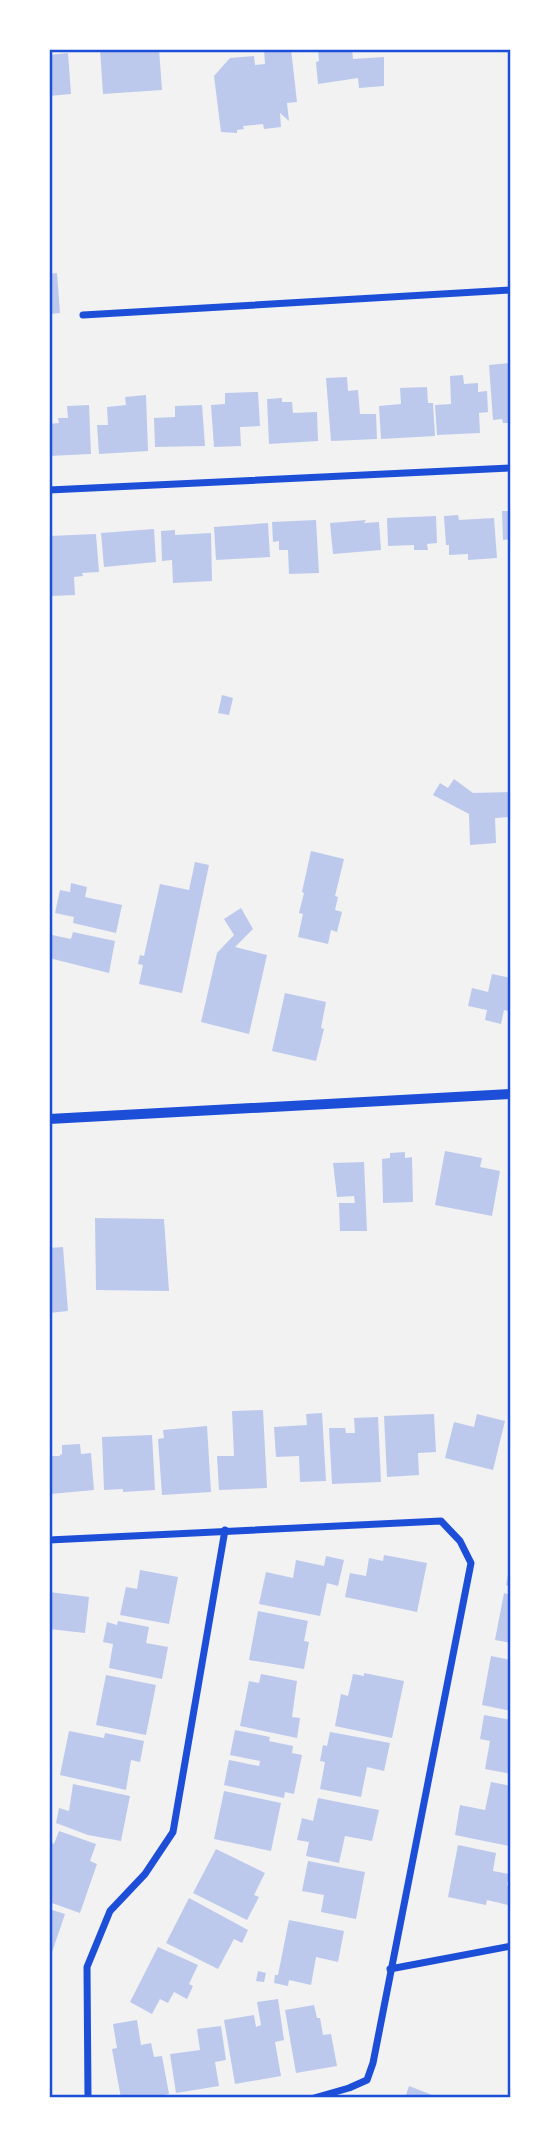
<svg xmlns="http://www.w3.org/2000/svg" width="560" height="2147" font-family="Merriweather,serif">
<style>
.building{fill:#bdc9ec}
.lines{fill:none;stroke-linecap:round;stroke-linejoin:round}
.minor{stroke:#1d4ed8;stroke-width:7}
.tertiary{stroke:#1d4ed8;stroke-width:10}
.neatline{fill:none;stroke:#1d4ed8;stroke-width:2.5}
</style>
<rect width="100%" height="100%" fill="#f2f2f2"/>
<!-- building -->
<g class="building">
<path d="M100 49H159L162 90 103 94Z"/>
<path d="M264 49H291L297 102 287 103 289 121 280 113 281 127 264 129 263 124 243 126 244 129 237 130V133L221 132 214 76 230 58 254 56 255 65 265 64Z"/>
<path d="M318 49H352L353 59 384 57V86L359 88 358 78 318 84 316 62 319 61Z"/>
<path d="M68 53 71 94 49 96V55Z"/>
<path d="M57 273 60 313 49 314V274Z"/>
<path d="M511 363V423H503L502 419 493 420 489 365Z"/>
<path d="M463 375 464 384 478 383V392L487 391 488 412 479 413 480 433 437 435 435 405 451 404 450 376Z"/>
<path d="M347 377 348 391 358 390 360 414H376L377 439 331 441 326 378Z"/>
<path d="M427 387 428 403H433L435 436 381 439 379 406 401 404 400 388Z"/>
<path d="M258 392 260 426 240 427 241 446 214 447 211 405 225 404V393Z"/>
<path d="M146 395 148 451 99 454 97 425H108L107 407 126 405 125 397Z"/>
<path d="M282 398V402H292L293 413 317 412 318 441 269 444 267 399Z"/>
<path d="M89 405 91 454 49 456V424L59 423 58 418H68L67 406Z"/>
<path d="M202 405 205 446 155 447 154 418 175 417V406Z"/>
<path d="M502 511H511V539L503 540Z"/>
<path d="M458 515 459 520 494 518 497 558 468 560V554L449 555V545H446L444 516Z"/>
<path d="M436 516 437 543 427 544 428 550H414V545L388 546 387 518Z"/>
<path d="M316 520 319 573 289 574 288 550H279V541L273 542 272 522Z"/>
<path d="M366 520 364 523 379 522 381 550 333 554 330 523Z"/>
<path d="M268 523 270 557 216 560 214 527Z"/>
<path d="M154 529 156 562 104 567 101 533Z"/>
<path d="M175 530V535L211 533 212 581 173 583 172 560 162 561 161 531Z"/>
<path d="M96 534 99 572 82 573 83 576 74 577 75 595 50 596 49 536Z"/>
<path d="M222 695 233 698 229 715 218 713Z"/>
<path d="M454 779 473 793 511 792V817L495 818 496 843 470 845 469 814 433 795 440 783 448 788Z"/>
<path d="M311 851 344 859 335 896 338 897 335 910 342 912 337 932 331 930 328 944 298 937 303 914 299 913 304 893 302 892Z"/>
<path d="M195 862 209 865 182 993 139 984 143 965 138 964 140 955 144 956 160 884 189 890Z"/>
<path d="M71 883 87 887 85 897 122 905 116 933 73 923 74 917 55 913 60 890 70 892Z"/>
<path d="M241 908 253 929 235 947 267 955 249 1034 201 1022 217 953 234 935 224 919Z"/>
<path d="M73 932 115 941 109 973 49 958 52 935 71 939Z"/>
<path d="M492 974 511 978V1012L504 1010 501 1024 485 1020 487 1010 468 1006 472 988 488 992Z"/>
<path d="M285 993 326 1002 321 1028 324 1029 316 1061 272 1051Z"/>
<path d="M445 1151 482 1158 480 1167 500 1171 492 1216 435 1205Z"/>
<path d="M405 1152V1158L412 1157 413 1202 383 1203 382 1159 390 1158V1153Z"/>
<path d="M364 1162 367 1231H340L339 1203H355L354 1196 337 1197 333 1163Z"/>
<path d="M95 1218 164 1219 169 1291 96 1290Z"/>
<path d="M63 1247 68 1311 49 1313V1248Z"/>
<path d="M263 1410 267 1488 219 1490 217 1456H234L232 1411Z"/>
<path d="M322 1413 326 1481 300 1482 299 1456 276 1457 274 1427 307 1425 306 1414Z"/>
<path d="M434 1414 436 1452 418 1453 419 1475 387 1477 384 1416Z"/>
<path d="M477 1414 505 1421 493 1470 445 1458 454 1422 474 1427Z"/>
<path d="M378 1417 381 1482 332 1484 329 1428H345L346 1433H355L354 1418Z"/>
<path d="M207 1426 211 1492 162 1495 158 1439 164 1438 163 1430Z"/>
<path d="M152 1435 155 1490 123 1492V1489L104 1490 102 1437Z"/>
<path d="M80 1444 81 1454 91 1453 94 1490 51 1494 49 1456H60V1454L62 1455V1445Z"/>
<path d="M384 1555 427 1563 417 1612 345 1597 350 1573 366 1576 369 1558 383 1561Z"/>
<path d="M326 1556 344 1560 338 1586 327 1583 320 1616 259 1604 266 1572 293 1578 296 1560 324 1566Z"/>
<path d="M510 1564H511V1587L506 1585Z"/>
<path d="M140 1570 178 1577 169 1624 120 1615 126 1587 137 1589Z"/>
<path d="M49 1592 89 1597 85 1633 49 1629Z"/>
<path d="M504 1593 511 1595V1643L495 1640Z"/>
<path d="M258 1611 308 1621 304 1641 309 1642 304 1669 249 1660Z"/>
<path d="M118 1621 149 1627 146 1643 168 1647 162 1679 109 1668 113 1644 103 1642 107 1622 117 1625Z"/>
<path d="M491 1656 511 1660V1711L482 1705Z"/>
<path d="M364 1673 404 1681 392 1738 335 1726 341 1694 348 1696 353 1674 364 1676Z"/>
<path d="M261 1674 297 1681 292 1717 300 1718 297 1738 240 1726 249 1681 259 1683Z"/>
<path d="M106 1675 156 1685 146 1735 96 1725Z"/>
<path d="M484 1715 511 1720V1774L485 1769 490 1741 480 1739Z"/>
<path d="M235 1730 270 1737 269 1741 293 1746 292 1753 302 1755 294 1794 285 1792 284 1798 224 1785 229 1760 259 1766 260 1761 230 1755Z"/>
<path d="M69 1731 104 1738 105 1733 144 1741 140 1762 131 1760 126 1790 60 1775Z"/>
<path d="M330 1732 390 1743 384 1771 367 1767 361 1797 320 1789 325 1762 320 1761 323 1745 327 1746Z"/>
<path d="M491 1782 511 1786 509 1846 455 1835 460 1805 485 1810Z"/>
<path d="M73 1784 130 1796 121 1841 88 1835 56 1823 59 1808 69 1811Z"/>
<path d="M224 1791 281 1803 271 1851 214 1839Z"/>
<path d="M318 1798 379 1810 372 1841 345 1836 339 1863 306 1856 309 1842 297 1840 302 1818 313 1821Z"/>
<path d="M59 1831 96 1844 90 1861 97 1864 80 1913 49 1902V1842L54 1844Z"/>
<path d="M458 1845 496 1853 493 1871 509 1874 507 1885 511 1886V1890L508 1905 487 1900 486 1905 448 1897Z"/>
<path d="M216 1849 265 1873 254 1895 259 1897 247 1920 193 1893Z"/>
<path d="M308 1861 365 1872 356 1919 321 1912 324 1895 302 1891Z"/>
<path d="M189 1898 248 1930 242 1943 234 1939 218 1969 166 1943Z"/>
<path d="M49 1909 65 1914 49 1961Z"/>
<path d="M289 1920 344 1931 338 1962 316 1957 311 1985 289 1980 288 1986 274 1983 275 1975H278Z"/>
<path d="M158 1947 198 1965 189 1984 193 1986 187 1999 174 1992 168 2003 160 1999 152 2014 130 2002Z"/>
<path d="M258 1971 266 1973 264 1982 256 1981Z"/>
<path d="M278 1999 284 2040 275 2042 281 2076 235 2084 224 2020 254 2015 256 2027 261 2025 257 2002Z"/>
<path d="M314 2005 317 2018H320L323 2035 331 2034 337 2066 296 2073 285 2010Z"/>
<path d="M137 2020 141 2045 151 2043 154 2057 162 2056 169 2094 146 2098H121L112 2049 117 2048 113 2024Z"/>
<path d="M221 2026 226 2060 215 2062 219 2086 176 2093 170 2054 200 2050 197 2029Z"/>
<path d="M409 2086 440 2098H405Z"/>
</g>
<g class="lines">
<!-- minor -->
<g class="minor">
<path d="M83 315 511 290"/>
<path d="M49 490 511 468"/>
<path d="M49 1540 441 1521 460 1541 471 1563 373 2063 367 2080 349 2088 314 2098"/>
<path d="M390 1969 511 1946"/>
<path d="M88 2098 87 1967 110 1911 145 1874 173 1832 225 1530"/>
</g>
<!-- tertiary -->
<path class="tertiary" d="M49 1119 511 1094"/>
</g>
<!-- border -->
<rect width="560" height="2147" fill="none" stroke="#ffffff" stroke-width="102"/>
<rect x="51" y="51" width="458" height="2045" class="neatline"/>
</svg>
